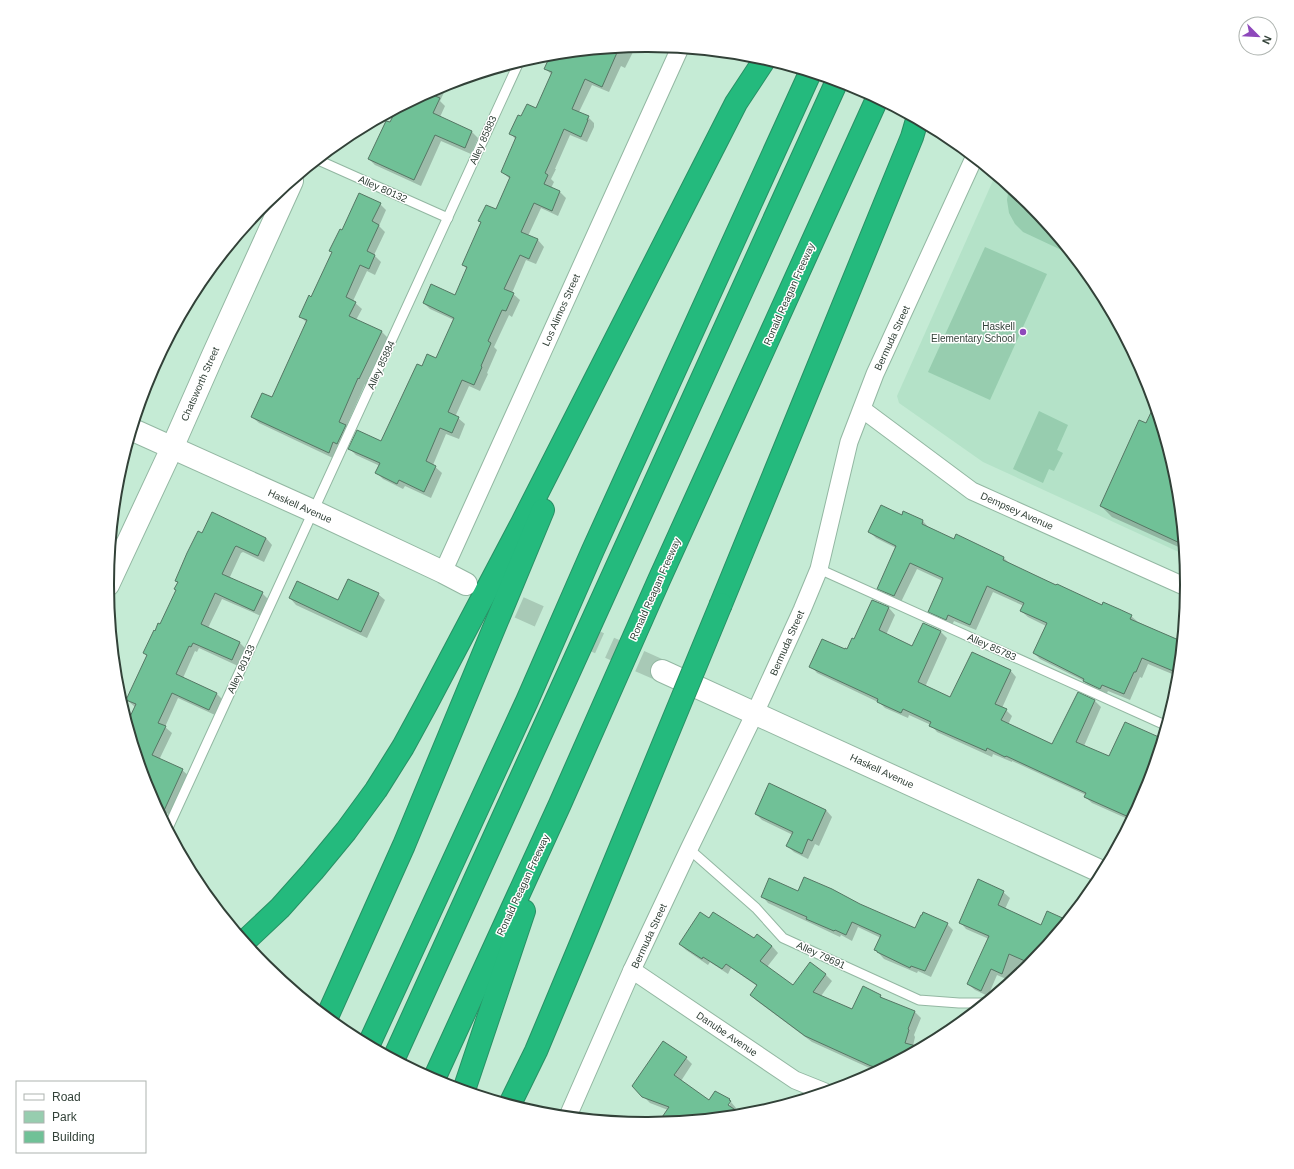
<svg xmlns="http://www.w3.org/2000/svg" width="1294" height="1169" font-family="Helvetica,sans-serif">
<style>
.built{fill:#b4e2c8}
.green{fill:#97cdaf}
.shadow{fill:#0003}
.building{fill:#70c197;stroke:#557764}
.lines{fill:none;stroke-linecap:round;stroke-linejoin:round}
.secondary-tunnel{stroke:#a8c9b6;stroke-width:22;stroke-dasharray:22 11;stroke-linecap:butt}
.service-casing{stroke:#93b7a2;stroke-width:11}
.minor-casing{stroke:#93b7a2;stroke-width:19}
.secondary-casing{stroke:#93b7a2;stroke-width:24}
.motorway-casing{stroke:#299065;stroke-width:24}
.service{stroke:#fff;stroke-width:9}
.minor{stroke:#fff;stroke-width:17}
.secondary{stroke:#fff;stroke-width:22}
.motorway{stroke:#24ba7d;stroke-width:22}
.motorway-bridge-casing{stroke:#299065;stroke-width:24;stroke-linecap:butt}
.motorway-bridge{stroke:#24ba7d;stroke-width:22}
.poi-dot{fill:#8e48bb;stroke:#fff;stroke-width:1.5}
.labels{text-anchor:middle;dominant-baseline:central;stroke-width:3;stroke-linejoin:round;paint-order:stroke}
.street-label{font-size:10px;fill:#324138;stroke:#fff}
.poi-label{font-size:10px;fill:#324138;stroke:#fff;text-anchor:end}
.rim{fill:none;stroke:#324138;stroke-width:2}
</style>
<rect width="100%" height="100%" fill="#c5ebd5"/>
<!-- built -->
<path class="built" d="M995 176 1029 203 1096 285 1146 378 1176 479 1183 554 983 462 899 403 897 396Z"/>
<!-- green -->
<g class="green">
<path d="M1009 187 1029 203 1070 254 1023 232 1015 224 1009 213 1007 200Z"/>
<path d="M985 247 1047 274 990 400 928 372Z"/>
<path d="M1039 411 1068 425 1057 450 1063 453 1054 471 1049 469 1043 483 1013 469Z"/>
</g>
<!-- shadow -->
<g class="shadow">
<path d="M631 47 634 50 625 68 621 66 609 92 592 85 579 112 588 117 594 123V127L587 142 570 135 555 169H556L551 179 554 182 551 188 560 192 566 198 558 216 541 208 528 236 538 240 544 247 536 264 526 260 512 293 520 300 512 317 509 315 494 347 497 350 487 373 488 374 480 391 469 386 455 417 458 418 465 424 459 439 446 434 433 465 442 473 431 498 405 486 403 489 383 479 377 473 380 466 356 455 350 449 382 442 422 367 437 359 454 320 430 309 424 303 455 296 467 269 463 265 496 210 510 179 502 172 516 140 511 134 522 118 537 109 552 75 546 69 563 53Z"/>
<path d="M511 65 509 71 502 68Z"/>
<path d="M448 84 440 101 445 106 440 117 472 132 478 138 471 154 441 141 421 186 375 165 369 159 391 124 398 109 441 86Z"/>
<path d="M380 204 386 210 379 226 385 232 374 255 381 262 375 275 367 271 353 301 362 309 356 320 382 332 388 338 366 385 365 384 346 427 352 432 335 459 259 423 252 417 273 399 307 323 300 316 312 298 333 253 330 250 343 231Z"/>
<path d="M205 277 200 289 197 288 199 285Z"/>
<path d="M1140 368 1146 378V380L1138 372Z"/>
<path d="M1154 408 1176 479 1183 549 1112 517 1101 506 1147 425Z"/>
<path d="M904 512 923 521 929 528 954 540 956 535 1004 558 1010 564 1102 606 1131 616 1138 622 1181 642 1177 676 1148 664 1142 678 1140 677 1130 700 1108 691 1106 695 1090 687 1084 681 1040 659 1034 653 1046 626 1028 617 1021 611 1024 606 993 592 976 630 954 621 952 625 936 618 930 611 943 581 917 569 901 602 885 595 878 588 896 548 876 538 869 531 902 516Z"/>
<path d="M203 534 266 538 272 545 264 562 243 552 241 553 229 579 262 593 268 599 261 616 222 599 208 628 240 643 246 649 238 666 199 648 197 652 195 651 183 678 216 693 223 700 215 715 178 698 165 727 172 733 159 760 182 770 189 776 171 815 159 810 148 791 128 723 135 707 127 700 147 656 144 653 155 632 161 625 177 590 178 583 176 581Z"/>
<path d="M348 580 378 594 385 600 367 638 296 605 290 598 338 602Z"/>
<path d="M873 601 889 608 895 615 886 635 913 647 940 631 947 638 925 687 950 699 1010 670 1016 677 1002 708 1006 710 1012 716 1008 725 1052 745 1095 701 1101 707 1084 746 1110 758 1126 723 1161 739 1145 791 1130 820 1092 803 1085 797 1086 795 1012 761V762L993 754 992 757 937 732 931 725 909 715 908 718 885 708 880 703 817 673 811 666 848 650 855 640Z"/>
<path d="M769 784 826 810 832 817 819 846 815 844 808 859 794 852 787 846 793 835 762 820 756 814Z"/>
<path d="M798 892 859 905 915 929 947 924 953 930 931 977 918 971 917 973 884 959 876 950 881 938 858 927 852 941 841 935 840 937 768 903 762 896Z"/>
<path d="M1003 892 1010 898 1005 909 1042 926 1066 920 1028 966 1011 981 997 975 988 996 975 990 968 984 989 939 966 929 960 922Z"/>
<path d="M709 919 755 939 758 935 772 946 778 953 767 967 794 986 810 964 826 975 832 981 821 996 853 1010 880 996 884 999 915 1012 921 1018 914 1035 915 1037 913 1046 919 1048 876 1071 812 1042 757 1001 751 995 757 986 731 968 728 974 710 962 708 965 686 950 680 944Z"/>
<path d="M663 1043 686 1058 692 1064 681 1081 710 1101 729 1100 730 1101 725 1108 727 1110 731 1102 736 1108 735 1110H668L650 1103 633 1086Z"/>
</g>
<!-- building -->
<g class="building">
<path d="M619 48 602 87 585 79 572 109 589 116 587 120H588L581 137 564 129 550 162 545 173 548 175 544 184 560 191 552 211 534 203 521 232 538 239 529 259 520 255 504 289 514 293 506 311 502 310 488 341 491 343 481 366 482 367 474 385 462 380 448 412 459 417 452 433 440 428 426 461 436 466 424 492 399 480 397 484 375 473 380 463 348 449 357 430 381 441 417 364 422 366 427 354 436 358 454 318 423 303 431 284 455 295 467 267 462 265 481 222 478 221 486 205 496 209 510 177 501 172 516 137 509 134 518 115 521 116 527 104 536 108 552 72 544 69 551 54Z"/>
<path d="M428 93 440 98 433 113 472 131 465 148 435 135 414 180 368 159 386 121 390 122 396 110Z"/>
<path d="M359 193 381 203 372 221 379 225 367 251 375 255 369 269 360 265 346 297 356 302 349 316 382 331 359 379 358 378 339 422 346 425 337 444 333 442 329 453 251 417 262 393 272 397 307 320 299 317 309 295 311 297 332 252 329 251 340 229 342 230Z"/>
<path d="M1154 406 1176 479 1182 544 1100 506 1139 420 1146 423Z"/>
<path d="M881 505 902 515 903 511 923 520 922 524 954 539 956 534 1004 557 1003 560 1041 578 1056 585 1057 584 1102 605 1103 602 1119 609 1132 615 1130 619 1181 641 1178 673 1142 658 1136 672H1134L1124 694 1102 685 1100 689 1083 681 1084 679 1033 653 1047 623 1020 611 1024 603 987 586 970 625 948 615 946 620 928 612 943 578 910 563 894 596 877 589 896 546 868 532Z"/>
<path d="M212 512 266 538 258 556 236 546 235 547 222 574 263 592 254 611 215 593 201 624 240 642 232 660 193 643 191 647 189 646 176 674 217 693 209 710 172 693 158 723 166 726 152 755 183 769 162 815 148 791 128 721 136 704 126 700 147 655 143 653 154 630 155 631 158 623 160 624 176 590 174 589 178 582 175 581 187 553 198 531 202 533Z"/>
<path d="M348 579 379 593 361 632 289 598 297 581 338 600Z"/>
<path d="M872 600 889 607 879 630 912 646 923 623 941 631 918 682 950 697 972 652 1011 670 995 704 1007 709 1001 720 1052 744 1078 692 1095 700 1076 742 1109 756 1125 722 1161 738 1145 791 1131 818 1084 797 1086 793 1006 756 1005 757 987 748 986 751 929 726 931 722 903 709 901 713 877 702 878 699 809 667 822 639 845 649V648L847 649 852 638 854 639Z"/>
<path d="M769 783 826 810 812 841 808 839 802 854 786 846 793 832 755 814Z"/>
<path d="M804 877 832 889 860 904 915 928 921 915H922L923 912 948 923 925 971 911 966 910 968 877 952V951L874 950 881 935 852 922 846 935 835 930 834 931 806 919 807 917 761 897 769 878 798 891Z"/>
<path d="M978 879 1004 891 998 905 1041 925 1047 911 1067 920 1028 966 1023 964 1025 961 1009 954 1002 974 991 969 981 991 967 984 989 936 959 923Z"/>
<path d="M700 912 709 918 713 912 754 938 757 934 772 946 760 961 793 985 810 962 826 974 813 992 852 1009 863 986 881 995 880 997 915 1011 908 1029 909 1030 905 1043 920 1047 881 1068 871 1066 805 1036 750 995 757 985 726 964 722 969 703 957 702 959 679 944Z"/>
<path d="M663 1041 687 1057 674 1075 709 1100 715 1091 730 1099 729 1100 731 1101 728 1105 743 1115 658 1123 669 1107 642 1097 632 1086Z"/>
</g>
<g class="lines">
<!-- secondary-tunnel -->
<path class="secondary-tunnel" d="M489 594 662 671"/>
<defs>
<g id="service">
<path d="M318 160 448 218"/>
<path d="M819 569 1165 725"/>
<path d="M168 828 519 62"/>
<path d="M689 849 756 908 783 938 919 1000 959 1003H984"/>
</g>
<g id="minor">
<path d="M862 409 972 491 1186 587"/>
<path d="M443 572 680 48"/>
<path d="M632 970 795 1080 825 1092"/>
<path d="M568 1116 632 970 689 849 755 713 802 610 819 569 849 442 875 374 974 158"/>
</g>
<g id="secondary">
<path d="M133 430 313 511 443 572 466 584"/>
<path d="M108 585 172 448 213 355 292 181"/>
<path d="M662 671 1102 872"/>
</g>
<g id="motorway">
<path d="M721 604 912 137 917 120"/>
<path d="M245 941 280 908 313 871 346 831 376 790 403 747 427 703 522 523 736 103 765 59"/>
<path d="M327 1017 404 845 543 510"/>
<path d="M369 1044 527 701 593 550 810 73"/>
<path d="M394 1058 837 81"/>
<path d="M434 1079 560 804 659 580 877 99"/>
<path d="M464 1090 524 911"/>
</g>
</defs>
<!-- service casing -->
<use href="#service" class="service-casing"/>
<!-- minor casing -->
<use href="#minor" class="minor-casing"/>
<!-- secondary casing -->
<use href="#secondary" class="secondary-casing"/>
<!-- motorway casing -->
<use href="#motorway" class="motorway-casing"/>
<!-- service -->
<use href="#service" class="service"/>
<!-- minor -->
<use href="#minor" class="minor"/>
<!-- secondary -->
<use href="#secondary" class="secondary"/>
<!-- motorway -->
<use href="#motorway" class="motorway"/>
<defs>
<path id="motorway-bridge" d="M510 1104 536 1051 582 941 721 604"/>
</defs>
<!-- motorway-bridge casing -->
<use href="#motorway-bridge" class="motorway-bridge-casing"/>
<!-- motorway-bridge -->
<use href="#motorway-bridge" class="motorway-bridge"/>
</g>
<!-- markers -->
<circle class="poi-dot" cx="1023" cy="332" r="4"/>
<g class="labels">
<!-- street labels -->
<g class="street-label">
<text transform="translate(483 140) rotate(-66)">Alley 85883</text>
<text transform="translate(383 189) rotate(24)">Alley 80132</text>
<text transform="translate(789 294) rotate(-66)">Ronald Reagan Freeway</text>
<text transform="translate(561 310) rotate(-66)">Los Alimos Street</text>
<text transform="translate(892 338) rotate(-65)">Bermuda Street</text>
<text transform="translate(381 365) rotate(-65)">Alley 85884</text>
<text transform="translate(200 384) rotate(-66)">Chatsworth Street</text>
<text transform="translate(300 506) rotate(24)">Haskell Avenue</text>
<text transform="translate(1017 511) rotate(24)">Dempsey Avenue</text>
<text transform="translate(655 589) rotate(-66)">Ronald Reagan Freeway</text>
<text transform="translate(787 643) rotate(-66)">Bermuda Street</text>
<text transform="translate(992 647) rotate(24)">Alley 85783</text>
<text transform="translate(241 669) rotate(-65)">Alley 80133</text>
<text transform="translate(882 771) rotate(25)">Haskell Avenue</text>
<text transform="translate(523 885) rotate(-65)">Ronald Reagan Freeway</text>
<text transform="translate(649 936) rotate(-65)">Bermuda Street</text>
<text transform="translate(821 955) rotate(25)">Alley 79691</text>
<text transform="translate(727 1034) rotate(34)">Danube Avenue</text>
</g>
<!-- poi labels -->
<g class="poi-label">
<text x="1015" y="326">Haskell<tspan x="1015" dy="12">Elementary School</tspan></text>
</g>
</g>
<!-- crop -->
<path d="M0 0H1294V1169H0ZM646 52H648A532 532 0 0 1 1180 584V585A532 532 0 0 1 648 1117H646A532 532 0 0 1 114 585V584A532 532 0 0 1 646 52Z" fill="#fff" fill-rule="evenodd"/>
<path class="rim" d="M646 52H648A532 532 0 0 1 1180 584V585A532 532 0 0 1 648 1117H646A532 532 0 0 1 114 585V584A532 532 0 0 1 646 52Z"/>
<!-- legend -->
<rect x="16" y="1081" width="130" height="72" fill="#ffffff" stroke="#adb3af"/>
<rect x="24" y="1094" width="20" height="6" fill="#ffffff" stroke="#adb3af"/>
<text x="52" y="1101" font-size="12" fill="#324138">Road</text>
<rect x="24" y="1111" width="20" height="12" fill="#97cdaf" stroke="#adb3af"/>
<text x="52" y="1121" font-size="12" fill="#324138">Park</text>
<rect x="24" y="1131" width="20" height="12" fill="#70c197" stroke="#adb3af"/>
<text x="52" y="1141" font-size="12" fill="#324138">Building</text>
<!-- north arrow -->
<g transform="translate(1258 36) rotate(114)"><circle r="19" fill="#ffffff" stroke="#adb3af"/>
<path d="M0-3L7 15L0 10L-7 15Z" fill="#8e48bb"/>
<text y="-6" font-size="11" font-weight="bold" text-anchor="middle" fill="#324138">N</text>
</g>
</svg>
